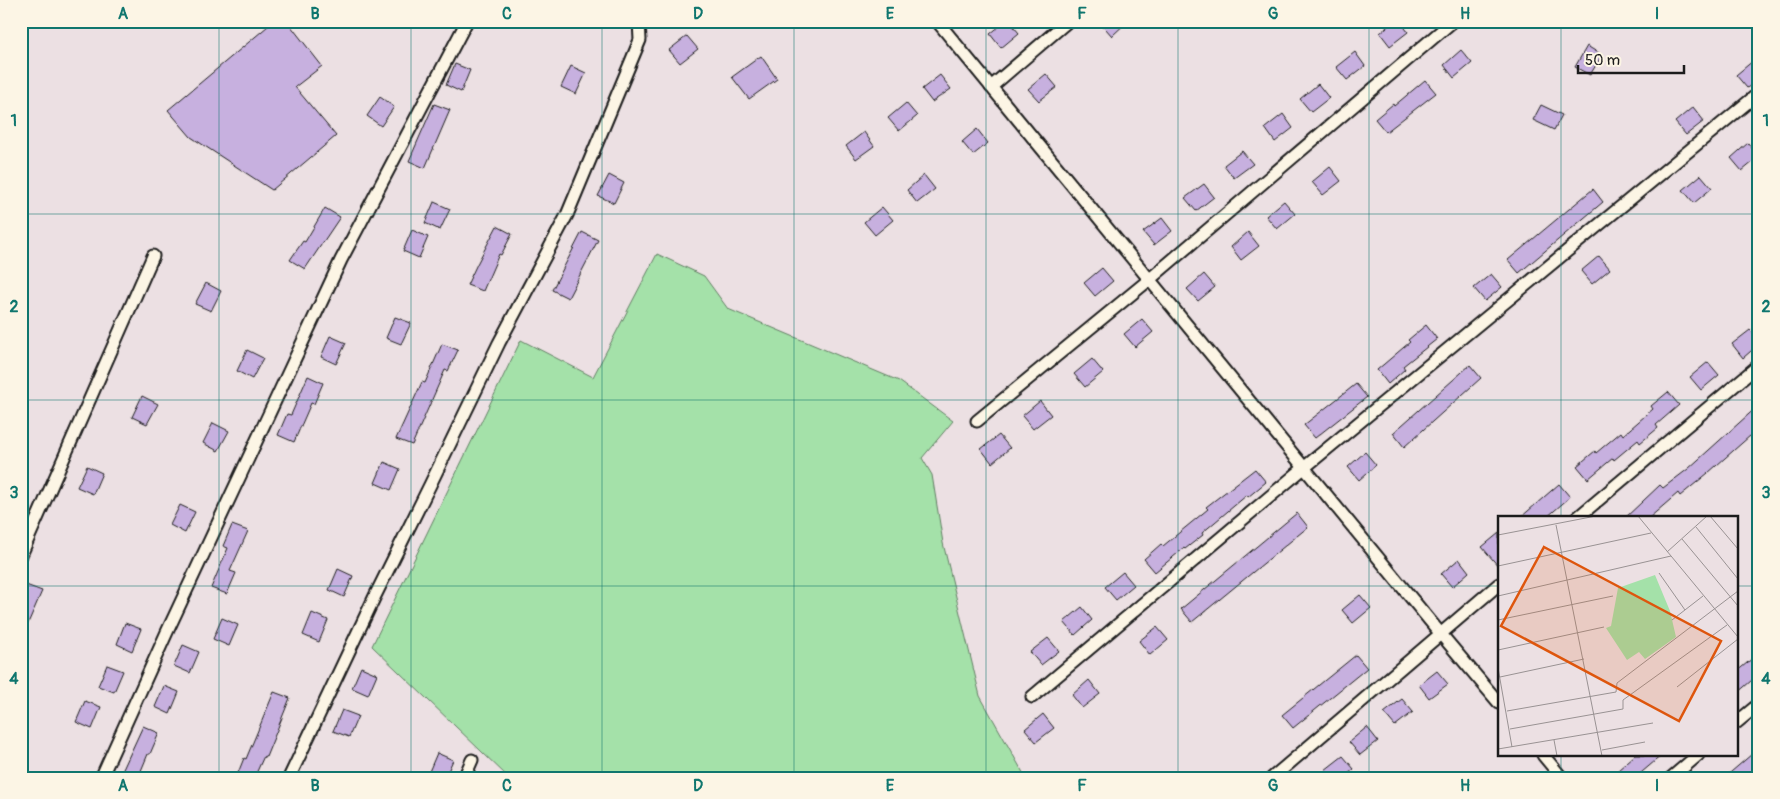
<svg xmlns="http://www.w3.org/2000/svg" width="1780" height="799" font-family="Pangolin,sans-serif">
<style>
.green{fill:#a4e1a9;stroke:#607e62}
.building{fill:#c7b0df;stroke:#1c1c1c}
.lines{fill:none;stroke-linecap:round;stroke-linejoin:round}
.minor-casing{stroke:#1c1c1c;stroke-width:15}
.minor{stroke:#fcf5e5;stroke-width:11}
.grid{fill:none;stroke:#0f766e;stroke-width:1;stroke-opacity:0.55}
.inset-road{fill:none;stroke:#999293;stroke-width:1}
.view{fill:#de560d;fill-opacity:0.15;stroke:#de560d;stroke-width:2.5}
.inset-edge{fill:none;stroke:#1c1c1c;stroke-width:2.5}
.neatline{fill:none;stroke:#0f766e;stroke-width:2}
.grid-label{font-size:16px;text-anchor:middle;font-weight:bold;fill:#0f766e}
</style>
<rect width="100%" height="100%" fill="#ece0e3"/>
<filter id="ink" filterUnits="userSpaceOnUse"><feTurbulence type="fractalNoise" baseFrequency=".02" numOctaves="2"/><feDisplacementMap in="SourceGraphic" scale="10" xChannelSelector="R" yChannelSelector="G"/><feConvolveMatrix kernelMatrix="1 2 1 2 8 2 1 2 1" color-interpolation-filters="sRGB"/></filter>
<g filter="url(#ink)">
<!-- green -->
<path class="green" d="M657 254 704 276 728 309 899 381 953 421 922 458 932 475 943 543 980 696 1026 778H509L372 646 521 340 593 377Z"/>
<!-- building -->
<g class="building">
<path d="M274 21H287L322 66 295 87 336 136 272 190 191 137 168 110Z"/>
<path d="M1006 21H1009L1019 33 1001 48 990 34Z"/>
<path d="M1099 21H1128L1112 36Z"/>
<path d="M1394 21H1400L1408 32 1390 46 1380 33Z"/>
<path d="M687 36 698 49 680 63 669 50Z"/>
<path d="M1587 46 1602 55 1590 75 1575 67Z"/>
<path d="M1461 50 1472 63 1454 78 1444 65Z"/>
<path d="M1355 52 1365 66 1347 80 1336 67Z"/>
<path d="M761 56 777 79 749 99 732 77Z"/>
<path d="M1754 60 1759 66V79L1747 88 1736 75Z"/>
<path d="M455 64 470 70 461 92 446 85Z"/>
<path d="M571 66 586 73 576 94 561 87Z"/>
<path d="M1046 74 1057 87 1039 101 1028 89Z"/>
<path d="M940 75 951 89 932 102 922 89Z"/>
<path d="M1425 80 1436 93 1386 132 1375 119 1393 104 1394 106Z"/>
<path d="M1318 84 1329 98 1311 112 1300 99Z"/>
<path d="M380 97 394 107 381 126 367 116Z"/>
<path d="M906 103 917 116 899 131 888 118Z"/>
<path d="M434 104 450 110 425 168 409 161Z"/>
<path d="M1541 105 1562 115 1554 130 1533 120Z"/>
<path d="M1693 107 1704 121 1686 135 1675 122Z"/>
<path d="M1283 114 1293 128 1275 142 1265 128Z"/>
<path d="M977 129 988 143 973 155 962 142Z"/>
<path d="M864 132 874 146 856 159 846 146Z"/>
<path d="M1748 143 1759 157 1742 171 1731 158Z"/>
<path d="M1242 151 1253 164 1234 178 1224 165Z"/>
<path d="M1330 167 1341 181 1323 195 1312 182Z"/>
<path d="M609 175 624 183 614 203 598 196Z"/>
<path d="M924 175 935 189 917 203 907 190Z"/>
<path d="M1701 175 1712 188 1694 203 1683 190Z"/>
<path d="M1204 184 1214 197 1196 211 1185 198Z"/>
<path d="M1593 189 1603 202 1519 273 1508 260Z"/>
<path d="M1284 201 1295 214 1277 229 1266 216Z"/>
<path d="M434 202 450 209 440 230 425 223Z"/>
<path d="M882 207 893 220 875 235 864 222Z"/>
<path d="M325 208 340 217 305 269 290 260 303 241 305 242Z"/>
<path d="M1162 218 1172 231 1154 245 1143 232Z"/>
<path d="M497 226 512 234 501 255 499 254 483 291 467 285 477 264Z"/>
<path d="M412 230 428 237 419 258 403 251Z"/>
<path d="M582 232 598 240 568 298 552 290Z"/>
<path d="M1248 232 1259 246 1241 260 1231 247Z"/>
<path d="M1599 256 1610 269 1592 284 1581 271Z"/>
<path d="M1102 268 1113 281 1095 296 1084 283Z"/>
<path d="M1204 274 1215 287 1198 301 1187 289Z"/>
<path d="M1491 274 1502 287 1485 301 1474 288Z"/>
<path d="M206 283 221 291 211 311 195 304Z"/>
<path d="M395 317 411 323 401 344 386 338Z"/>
<path d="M1142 319 1153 332 1135 347 1124 334Z"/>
<path d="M1426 325 1437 339 1403 366 1405 369 1388 384 1377 370 1410 342 1408 340Z"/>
<path d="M1750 330 1759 340V344L1743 358 1732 344Z"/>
<path d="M330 336 346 343 336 364 321 357Z"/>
<path d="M442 344 458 350 448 371 445 370 412 445 396 439 422 382 425 383Z"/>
<path d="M247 350 263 358 252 379 237 371Z"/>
<path d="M1092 359 1103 372 1085 387 1074 374Z"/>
<path d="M1708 362 1719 375 1701 390 1690 377Z"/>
<path d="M1470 365 1481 378 1404 447 1393 433Z"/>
<path d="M308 376 323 383 314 404 311 403 294 442 278 435 287 414 291 415Z"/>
<path d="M1356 384 1367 397 1315 438 1304 425Z"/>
<path d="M1668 392 1679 405 1656 425 1658 428 1640 443 1638 440 1614 460 1613 458 1588 479 1577 466 1595 451 1596 453 1621 432 1623 435 1653 409 1651 406Z"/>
<path d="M142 396 158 404 147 424 132 417Z"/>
<path d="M1040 401 1051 415 1033 429 1022 416Z"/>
<path d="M1759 405V428L1708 473 1680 496 1678 493 1649 518H1625L1660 485 1663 488 1688 469Z"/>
<path d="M213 423 229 431 218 451 203 443Z"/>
<path d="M999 435 1010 448 992 463 981 449Z"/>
<path d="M1365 452 1376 465 1359 480 1348 467Z"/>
<path d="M384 462 400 469 391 490 375 483Z"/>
<path d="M87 466 102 473 93 494 77 487Z"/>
<path d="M1255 469 1266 482 1248 497 1247 495 1202 533 1203 535 1185 549 1184 548 1155 572 1144 559 1161 544 1163 546 1208 509 1206 507Z"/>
<path d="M1559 484 1570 497 1546 518H1520Z"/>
<path d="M180 505 195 512 185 533 170 525Z"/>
<path d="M1297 513 1308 527 1192 622 1181 609Z"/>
<path d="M232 525 248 531 230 571 236 573 227 594 211 588 228 548 223 546Z"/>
<path d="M1499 533V567L1482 547Z"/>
<path d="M1459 559 1469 572 1452 587 1441 574Z"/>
<path d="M338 569 353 576 344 597 329 590Z"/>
<path d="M1123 572 1134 585 1116 600 1105 587Z"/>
<path d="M26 585 42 591 22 637 21 596Z"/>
<path d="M1360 595 1371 608 1353 623 1342 610Z"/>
<path d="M1082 607 1092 620 1075 635 1064 622Z"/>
<path d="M312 613 328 620 319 642 303 635Z"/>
<path d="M222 618 238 625 229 646 213 639Z"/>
<path d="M125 623 141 629 132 651 117 644Z"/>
<path d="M1157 627 1168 640 1150 655 1139 641Z"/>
<path d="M1048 638 1059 651 1041 665 1030 652Z"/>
<path d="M183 645 199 652 190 673 174 666Z"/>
<path d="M1759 653V674L1736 694V672Z"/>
<path d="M1356 655 1367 668 1293 728 1282 715Z"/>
<path d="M107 665 123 671 114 692 98 686Z"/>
<path d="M361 667 377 674 368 695 352 688Z"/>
<path d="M1437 671 1448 684 1429 698 1419 685Z"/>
<path d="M1089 680 1100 694 1082 708 1072 695Z"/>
<path d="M164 686 179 692 170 714 155 707Z"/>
<path d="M274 692 290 698 266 757 264 756 254 778H236L244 758 246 759Z"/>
<path d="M1402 699 1413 712 1395 726 1384 713Z"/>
<path d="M85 701 101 707 92 729 76 722Z"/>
<path d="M342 710 358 716 349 737 333 731Z"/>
<path d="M1043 714 1054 728 1036 742 1025 729Z"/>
<path d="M143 726 159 733 150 754H148L138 778H119Z"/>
<path d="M1367 727 1378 741 1360 755 1349 742Z"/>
<path d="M1759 748V770L1750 778H1724Z"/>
<path d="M437 753 453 760 445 778H436L428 774Z"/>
<path d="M1635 755H1662L1635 778H1609Z"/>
<path d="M1343 756 1354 769 1343 778H1331L1325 770Z"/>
</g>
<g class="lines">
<defs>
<g id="minor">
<path d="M937 21 1440 633 1499 703"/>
<path d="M991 87 1068 21"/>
<path d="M977 421 1150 279 1453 21"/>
<path d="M1577 518 1759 365"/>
<path d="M21 555 153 256"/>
<path d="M1032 697 1305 467 1759 93"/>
<path d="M1736 723 1759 704"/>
<path d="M1543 755 1562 778"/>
<path d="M101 778 167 632 341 260 467 21"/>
<path d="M289 778 375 596 430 485 499 343 567 215 640 40 639 21"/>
<path d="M464 778 472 760"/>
<path d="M1272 778 1499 584"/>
<path d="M1671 778 1698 755"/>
</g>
</defs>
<!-- minor casing -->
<use href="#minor" class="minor-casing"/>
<!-- minor -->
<use href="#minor" class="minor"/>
</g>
</g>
<!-- grid -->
<path class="grid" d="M219 21V778M411 21V778M602 21V778M794 21V778M986 21V778M1178 21V778M1369 21V778M1561 21V518M21 214H1759M21 400H1759M21 586H1499M1736 586H1759M1561 755V778"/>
<!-- overview -->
<g transform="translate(1498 516)">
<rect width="240" height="240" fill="#ece0e3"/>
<path d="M157 59 172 95 178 121 147 143 141 136 129 144 108 112 113 110 120 72Z" fill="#a4e1a9"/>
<path class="inset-road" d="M140 0 240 121M212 0 240 33M58 9 104 240M198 11 240 63M0 19 98 0M184 23 240 90M169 36 209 0M0 50 153 17M161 57 187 94M0 80 173 40M0 104 115 80M174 104 205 80M0 134 106 111M0 152 14 231M2 161 86 143M179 171 240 123M9 195 118 176 119 167 240 75M12 213 125 193V184L229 109M56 224 59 240M0 233 155 207M104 234 147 226"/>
<path class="view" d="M46 31 223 125 181 205 3 110Z"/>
<rect width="240" height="240" class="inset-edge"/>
</g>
<!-- margin -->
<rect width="1780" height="799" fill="none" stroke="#fcf5e5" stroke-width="55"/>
<!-- scale -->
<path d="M1578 65v8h106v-8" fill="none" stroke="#1c1c1c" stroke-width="2.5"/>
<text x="1585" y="65" font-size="15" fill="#1c1c1c" stroke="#fcf5e5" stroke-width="4" paint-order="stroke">50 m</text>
<rect x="28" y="28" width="1724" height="744" class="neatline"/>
<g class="grid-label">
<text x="123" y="19">A</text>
<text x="315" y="19">B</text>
<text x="507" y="19">C</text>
<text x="698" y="19">D</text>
<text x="890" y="19">E</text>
<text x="1082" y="19">F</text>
<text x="1273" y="19">G</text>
<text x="1465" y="19">H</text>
<text x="1657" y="19">I</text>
<text x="14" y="126">1</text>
<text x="1766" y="126">1</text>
<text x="14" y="312">2</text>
<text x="1766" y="312">2</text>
<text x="14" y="498">3</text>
<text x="1766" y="498">3</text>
<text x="14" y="684">4</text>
<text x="1766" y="684">4</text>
<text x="123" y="791">A</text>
<text x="315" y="791">B</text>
<text x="507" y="791">C</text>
<text x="698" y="791">D</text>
<text x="890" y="791">E</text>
<text x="1082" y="791">F</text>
<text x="1273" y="791">G</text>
<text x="1465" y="791">H</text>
<text x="1657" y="791">I</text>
</g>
</svg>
